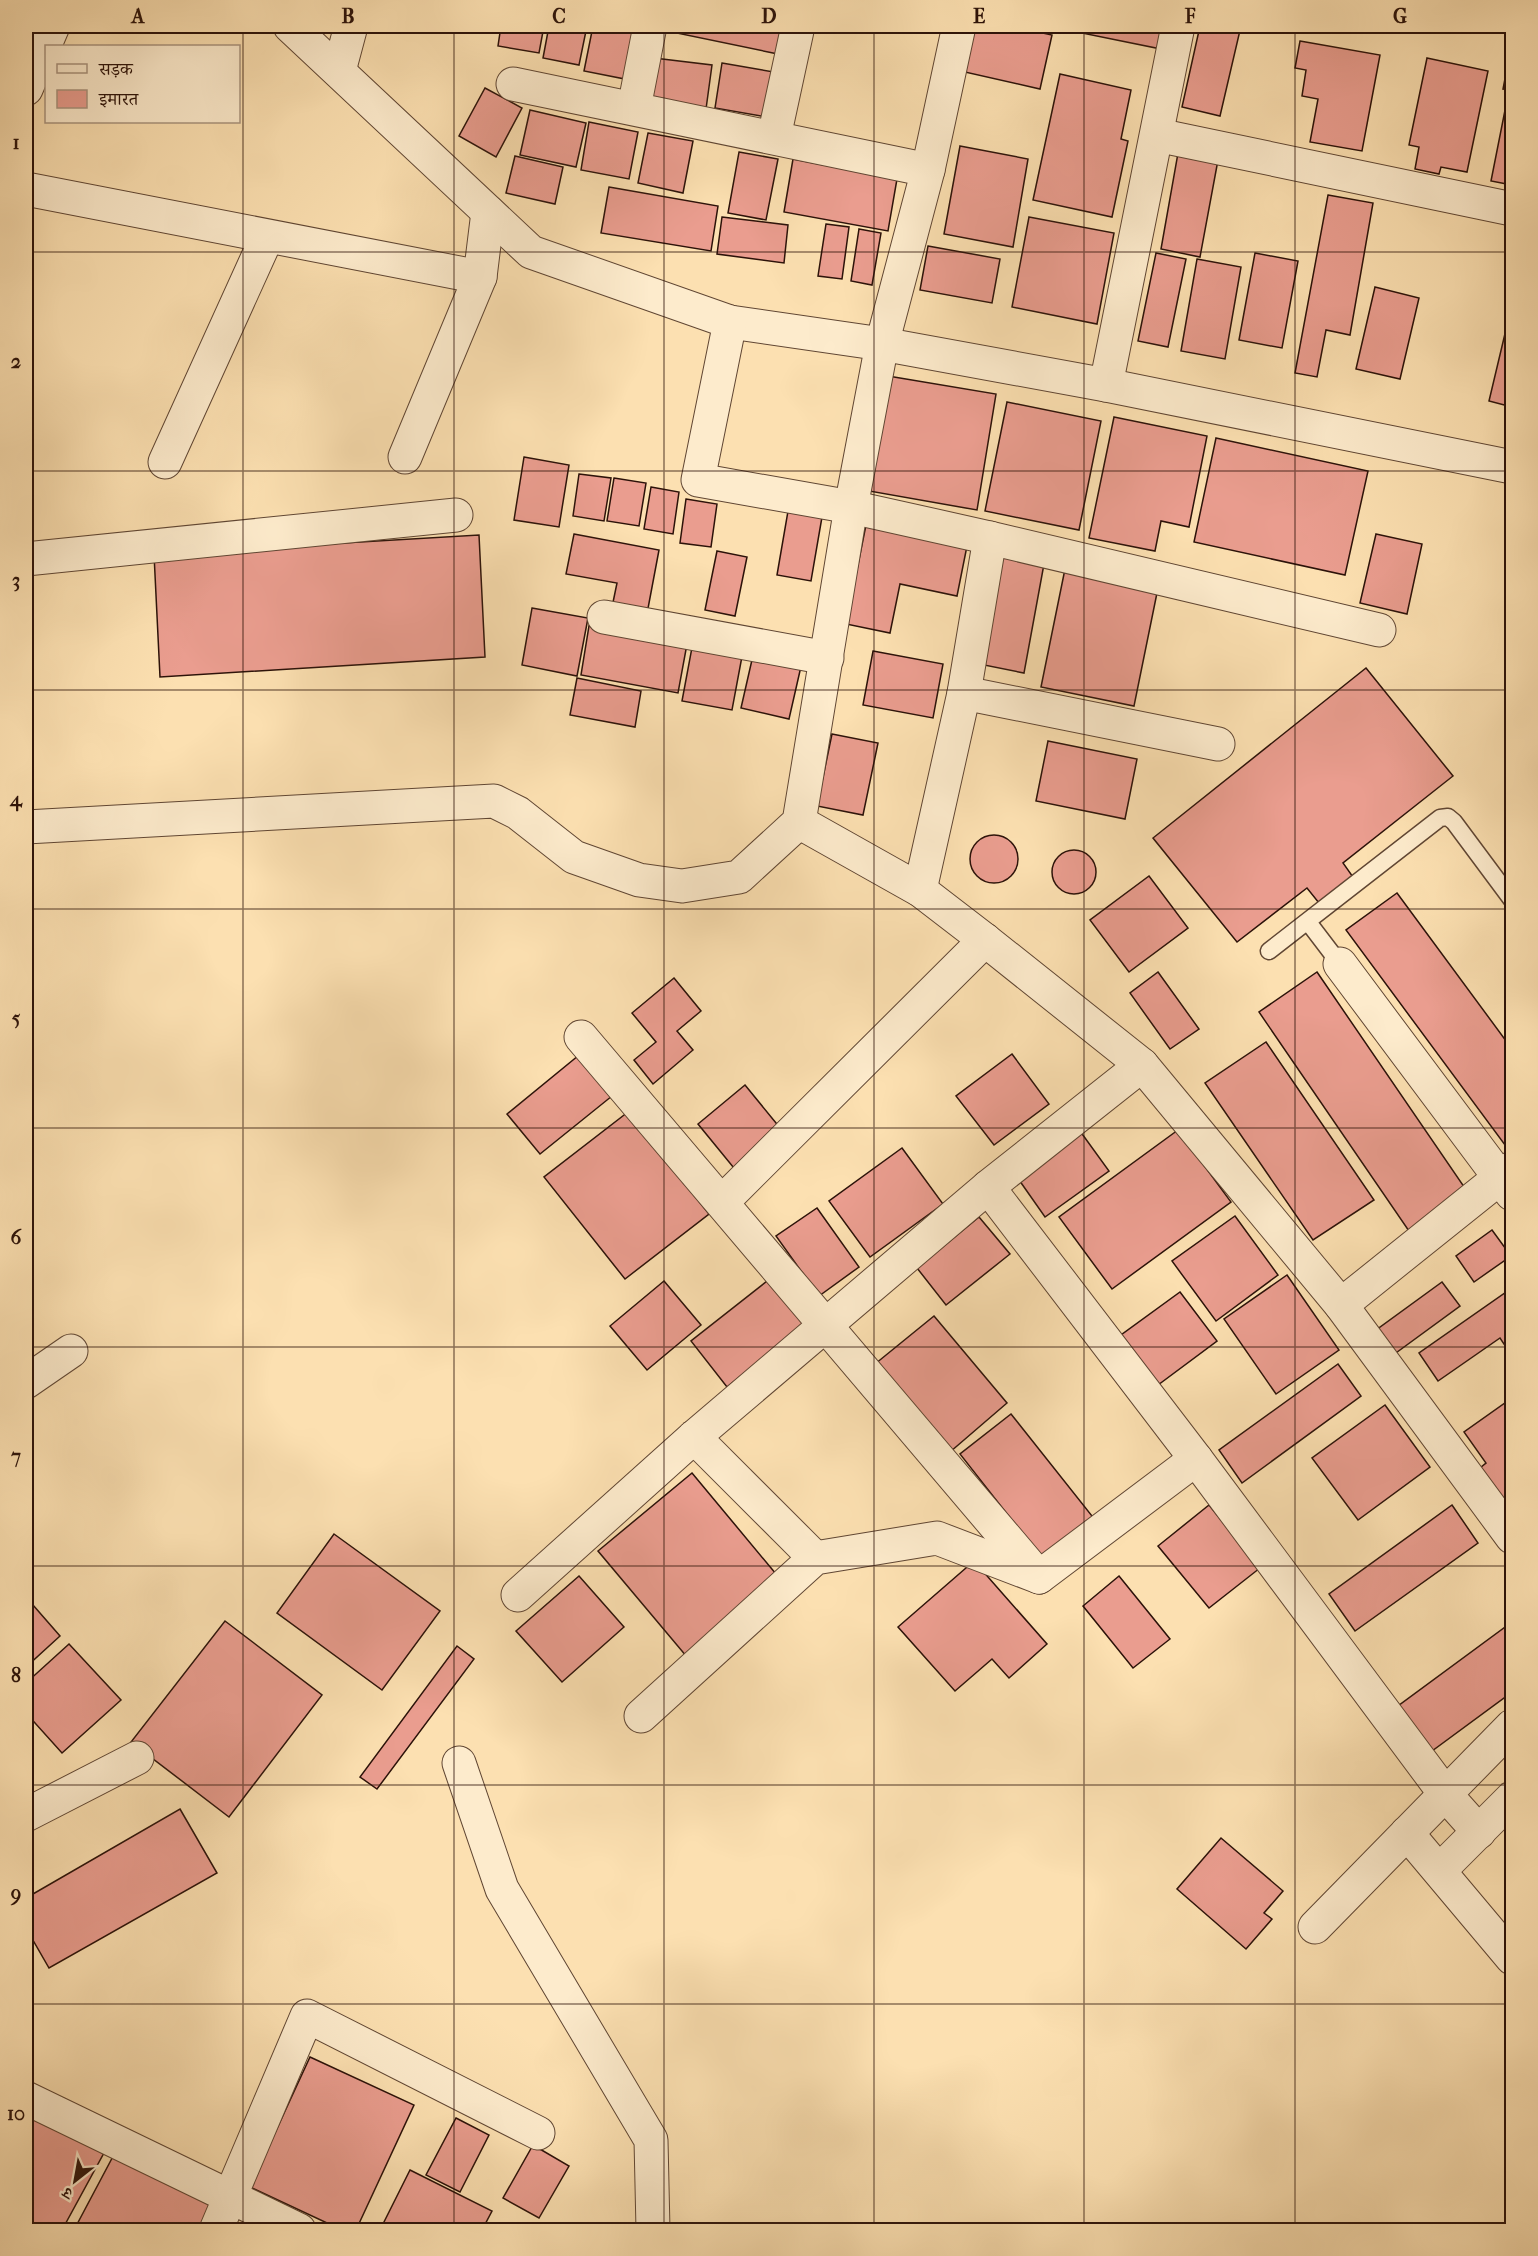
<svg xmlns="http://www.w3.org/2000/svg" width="1538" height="2256" font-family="'IM FELL French Canon','Noto Serif Devanagari',serif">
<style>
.building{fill:#ea9d8f;stroke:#2c1209;stroke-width:1.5}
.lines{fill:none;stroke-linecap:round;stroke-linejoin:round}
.lane-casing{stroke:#604633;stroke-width:19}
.street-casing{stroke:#604633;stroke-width:35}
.lane{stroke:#fdebcc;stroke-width:16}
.street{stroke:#fdebcc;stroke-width:33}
.grid{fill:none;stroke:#2c1209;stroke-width:1.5;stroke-opacity:0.55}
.neatline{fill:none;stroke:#2c1209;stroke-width:2}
.grid-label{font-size:20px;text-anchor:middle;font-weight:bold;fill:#2c1209}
</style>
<rect width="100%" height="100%" fill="#fce0b1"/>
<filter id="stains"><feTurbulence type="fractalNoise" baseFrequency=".00333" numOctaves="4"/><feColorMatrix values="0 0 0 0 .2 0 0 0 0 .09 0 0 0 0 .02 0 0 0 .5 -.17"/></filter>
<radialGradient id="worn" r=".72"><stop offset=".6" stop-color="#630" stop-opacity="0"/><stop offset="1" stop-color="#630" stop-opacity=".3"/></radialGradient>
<!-- building -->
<g class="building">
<path d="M501 26H544L539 53 498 46Z"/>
<path d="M549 26H587L579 65 543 58Z"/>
<path d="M593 26H635L625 79 584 71Z"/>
<path d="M668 26H789L783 55 667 31Z"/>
<path d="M966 26H1010L1052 35 1040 89 956 70Z"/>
<path d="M1073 26H1171L1166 50 1072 31Z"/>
<path d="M1200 26H1241L1220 116 1182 107Z"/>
<path d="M1300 41 1380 55 1362 151 1310 142 1318 99 1302 96 1306 70 1295 68Z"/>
<path d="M1512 42V90L1503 89Z"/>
<path d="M654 58 712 65 706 109 648 102Z"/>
<path d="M1427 58 1488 71 1467 172 1441 167 1439 174 1415 169 1419 147 1409 145Z"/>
<path d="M722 63 774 72 767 117 715 108Z"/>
<path d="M1060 74 1131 90 1121 139 1128 141 1112 217 1033 200Z"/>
<path d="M485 88 522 108 496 157 459 136Z"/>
<path d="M1507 100 1512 102V185L1491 181Z"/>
<path d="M530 110 586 123 576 167 520 155Z"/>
<path d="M589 122 638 132 629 179 581 170Z"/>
<path d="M648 133 693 141 683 193 638 183Z"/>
<path d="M960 146 1028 159 1013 247 944 234Z"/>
<path d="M739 152 778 159 766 220 728 213Z"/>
<path d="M1178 153 1218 160 1200 257 1161 249Z"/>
<path d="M515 156 563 167 555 204 506 193Z"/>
<path d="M793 159 897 179 888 231 784 212Z"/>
<path d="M609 187 718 206 711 251 601 233Z"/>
<path d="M1328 195 1373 203 1350 335 1326 330 1317 377 1295 373Z"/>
<path d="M722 217 788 225 784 263 717 254Z"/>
<path d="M1029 217 1114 233 1097 324 1012 307Z"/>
<path d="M826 224 849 227 842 279 818 276Z"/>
<path d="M859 229 881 233 872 285 851 281Z"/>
<path d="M928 246 1000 259 992 303 920 290Z"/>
<path d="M1156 253 1186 259 1168 347 1138 341Z"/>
<path d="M1255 253 1298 261 1282 348 1239 340Z"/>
<path d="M1197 259 1241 267 1225 359 1181 351Z"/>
<path d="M1375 287 1419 298 1400 379 1356 369Z"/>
<path d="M1508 321 1512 322V407L1489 401Z"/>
<path d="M888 376 996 394 977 510 869 491Z"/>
<path d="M1007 402 1101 421 1079 530 985 511Z"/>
<path d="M1114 417 1207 436 1189 527 1161 521 1155 551 1089 538Z"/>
<path d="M1216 438 1368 471 1345 575 1194 542Z"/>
<path d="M524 457 569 465 559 527 514 520Z"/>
<path d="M579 474 611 478 604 521 573 516Z"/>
<path d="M614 478 646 483 639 526 607 521Z"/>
<path d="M651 487 679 492 673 534 644 529Z"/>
<path d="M686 499 717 504 711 547 680 543Z"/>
<path d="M788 511 822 517 811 581 777 575Z"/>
<path d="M867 520 968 541 957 596 900 584 890 633 846 624Z"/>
<path d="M574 534 659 550 646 619 611 612 617 583 566 574Z"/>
<path d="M1376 534 1422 544 1407 614 1360 603Z"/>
<path d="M479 535 485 657 160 677 154 554Z"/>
<path d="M717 551 747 557 735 616 705 610Z"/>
<path d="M994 554 1044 564 1024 673 974 663Z"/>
<path d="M1065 569 1158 588 1134 706 1041 687Z"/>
<path d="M532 608 588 618 577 676 522 665Z"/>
<path d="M589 626 687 644 678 693 581 675Z"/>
<path d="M693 642 743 651 732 710 682 701Z"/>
<path d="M754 651 802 662 789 719 741 708Z"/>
<path d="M873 651 943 664 933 718 863 705Z"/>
<path d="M1366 668 1453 776 1343 863 1353 877 1319 903 1307 888 1237 942 1153 838Z"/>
<path d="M577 678 641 691 635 727 570 715Z"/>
<path d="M832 734 878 743 863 815 817 806Z"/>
<path d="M1048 741 1137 759 1125 819 1036 801Z"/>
<circle cx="994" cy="859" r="24"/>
<circle cx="1074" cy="872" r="22"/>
<path d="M1149 876 1188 928 1129 972 1090 920Z"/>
<path d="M1397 893 1512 1049V1139L1505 1145 1346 930Z"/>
<path d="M1158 972 1199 1029 1170 1049 1130 993Z"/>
<path d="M1317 972 1469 1194 1411 1234 1259 1012Z"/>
<path d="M674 978 701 1011 677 1031 693 1050 653 1084 634 1060 656 1042 632 1013Z"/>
<path d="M1266 1042 1374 1200 1313 1240 1205 1083Z"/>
<path d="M584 1051 617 1092 540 1154 507 1114Z"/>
<path d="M1012 1054 1049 1104 994 1145 956 1096Z"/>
<path d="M745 1085 785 1134 738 1173 698 1124Z"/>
<path d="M628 1112 709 1214 625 1279 544 1177Z"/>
<path d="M1178 1130 1231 1202 1112 1289 1059 1217Z"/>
<path d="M1080 1131 1109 1171 1045 1217 1017 1177Z"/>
<path d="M902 1148 943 1204 870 1257 829 1201Z"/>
<path d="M817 1208 859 1267 819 1296 776 1236Z"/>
<path d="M1235 1216 1278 1275 1216 1321 1172 1261Z"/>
<path d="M979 1217 1010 1254 946 1305 917 1268Z"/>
<path d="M1492 1230 1511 1256 1474 1282 1456 1256Z"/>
<path d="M776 1274 813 1319 727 1387 691 1341Z"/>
<path d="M1287 1275 1339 1350 1276 1394 1224 1319Z"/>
<path d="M664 1281 701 1325 647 1370 610 1326Z"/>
<path d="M1442 1282 1460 1306 1389 1358 1372 1333Z"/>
<path d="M1512 1288V1356L1500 1338 1438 1381 1419 1353Z"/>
<path d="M1180 1292 1217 1341 1158 1385 1121 1335Z"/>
<path d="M934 1316 1007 1403 950 1452 875 1364Z"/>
<path d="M1338 1364 1361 1396 1242 1483 1219 1450Z"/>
<path d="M1512 1398V1509L1510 1511 1480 1468 1486 1463 1464 1432Z"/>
<path d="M1385 1405 1430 1467 1358 1520 1312 1458Z"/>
<path d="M1011 1414 1096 1521 1044 1561 960 1454Z"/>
<path d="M692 1473 781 1580 687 1657 598 1551Z"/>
<path d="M1209 1505 1260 1568 1209 1608 1158 1546Z"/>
<path d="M1452 1505 1478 1543 1355 1631 1329 1594Z"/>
<path d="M334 1534 440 1611 382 1690 277 1613Z"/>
<path d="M974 1561 1047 1644 1009 1678 992 1659 955 1691 898 1627Z"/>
<path d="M579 1576 624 1627 562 1682 516 1631Z"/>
<path d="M1119 1576 1170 1639 1133 1668 1083 1606Z"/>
<path d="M26 1597 60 1636 26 1667Z"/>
<path d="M225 1621 322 1695 229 1817 131 1742Z"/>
<path d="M1512 1622V1692L1432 1751 1398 1706Z"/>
<path d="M69 1644 121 1700 62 1753 26 1713V1683Z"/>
<path d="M457 1646 474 1659 377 1789 360 1777Z"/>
<path d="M180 1809 217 1873 49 1968 26 1928V1898Z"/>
<path d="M1221 1838 1283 1891 1264 1913 1272 1919 1246 1949 1177 1889Z"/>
<path d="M310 2057 414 2105 356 2230H342L250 2187Z"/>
<path d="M26 2109 105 2151 62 2230H26Z"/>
<path d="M456 2118 489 2135 460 2192 426 2175Z"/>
<path d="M533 2145 569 2166 539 2218 503 2198Z"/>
<path d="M118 2147 215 2199 199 2230H74Z"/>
<path d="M410 2170 492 2211 482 2230H380Z"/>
</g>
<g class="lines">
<defs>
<g id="lane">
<path d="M1308 922 1340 964"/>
<path d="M1269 951 1440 818 1448 817 1454 822 1512 900"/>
</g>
<g id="street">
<path d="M290 26 531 252 730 322 882 344 1106 385 1512 467"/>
<path d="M339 71 351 26"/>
<path d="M513 84 928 170"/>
<path d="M26 89 53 26"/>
<path d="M634 108 650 26"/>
<path d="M1157 135 1512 209"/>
<path d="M774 137 798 26"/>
<path d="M26 189 480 277"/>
<path d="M730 322 698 480 851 507 990 538 1379 630"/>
<path d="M1106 385 1178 26"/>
<path d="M405 457 480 277 488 212"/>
<path d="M165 462 267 237"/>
<path d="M26 559 456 515"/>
<path d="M604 617 827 658"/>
<path d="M964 693 1218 744"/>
<path d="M799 822 920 890 985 940 1142 1065 1341 1305 1512 1537"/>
<path d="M26 827 494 801 518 813 574 857 639 880 682 886 739 877 799 822 851 507 882 344 928 170 959 26"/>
<path d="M920 890 964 693 990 538"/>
<path d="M1340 964 1512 1194"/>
<path d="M581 1037 1039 1577"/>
<path d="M988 1187 1196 1459 1446 1795 1479 1832"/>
<path d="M722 1202 985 940"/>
<path d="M1341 1305 1512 1168"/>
<path d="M26 1382 71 1351"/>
<path d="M694 1437 815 1558"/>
<path d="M518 1595 694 1437 988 1187 1142 1065"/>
<path d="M641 1716 815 1558 937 1538 1039 1577 1196 1459"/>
<path d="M459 1763 502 1889 651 2140 653 2230"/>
<path d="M26 1815 137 1758"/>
<path d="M1407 1833 1512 1958"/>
<path d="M1440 1870 1512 1798"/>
<path d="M1315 1927 1512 1726"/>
<path d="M26 2098 299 2230"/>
<path d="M216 2230 307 2016 538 2133"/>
</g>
</defs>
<!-- lane casing -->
<use href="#lane" class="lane-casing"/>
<!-- street casing -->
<use href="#street" class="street-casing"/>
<!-- lane -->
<use href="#lane" class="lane"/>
<!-- street -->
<use href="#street" class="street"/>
</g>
<!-- grid -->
<path class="grid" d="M243 26V2230M454 26V2230M664 26V2230M874 26V2230M1084 26V2230M1295 26V2230M26 252H1512M26 471H1512M26 690H1512M26 909H1512M26 1128H1512M26 1347H1512M26 1566H1512M26 1785H1512M26 2004H1512"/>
<!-- margin -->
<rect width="1538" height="2256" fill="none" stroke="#fce0b1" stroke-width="66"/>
<!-- legend -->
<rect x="45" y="45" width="195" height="78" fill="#fdebcc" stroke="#a9947e" stroke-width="1.5"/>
<rect x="57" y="64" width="30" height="9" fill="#fdebcc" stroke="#a9947e" stroke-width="1.5"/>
<text x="99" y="75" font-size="18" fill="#2c1209">सड़क</text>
<rect x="57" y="90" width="30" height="18" fill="#ea9d8f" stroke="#a9947e" stroke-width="1.5"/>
<text x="99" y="105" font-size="18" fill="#2c1209">इमारत</text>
<!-- north arrow -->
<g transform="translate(75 2181) rotate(211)" stroke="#fdebcc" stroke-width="4.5" paint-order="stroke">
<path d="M0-4.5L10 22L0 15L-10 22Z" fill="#2c1209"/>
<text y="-9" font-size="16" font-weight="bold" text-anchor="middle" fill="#2c1209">उ</text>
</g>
<rect x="33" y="33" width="1472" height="2190" class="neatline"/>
<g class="grid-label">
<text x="138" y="23">A</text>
<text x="348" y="23">B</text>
<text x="559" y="23">C</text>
<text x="769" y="23">D</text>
<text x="979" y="23">E</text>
<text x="1190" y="23">F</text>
<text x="1400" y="23">G</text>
<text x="16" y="149">1</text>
<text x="16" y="368">2</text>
<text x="16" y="587">3</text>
<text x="16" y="806">4</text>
<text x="16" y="1025">5</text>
<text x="16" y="1244">6</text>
<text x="16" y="1463">7</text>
<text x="16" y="1682">8</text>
<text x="16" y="1901">9</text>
<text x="16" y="2120">10</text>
</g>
<rect width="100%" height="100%" filter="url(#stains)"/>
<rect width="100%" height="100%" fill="url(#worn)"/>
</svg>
